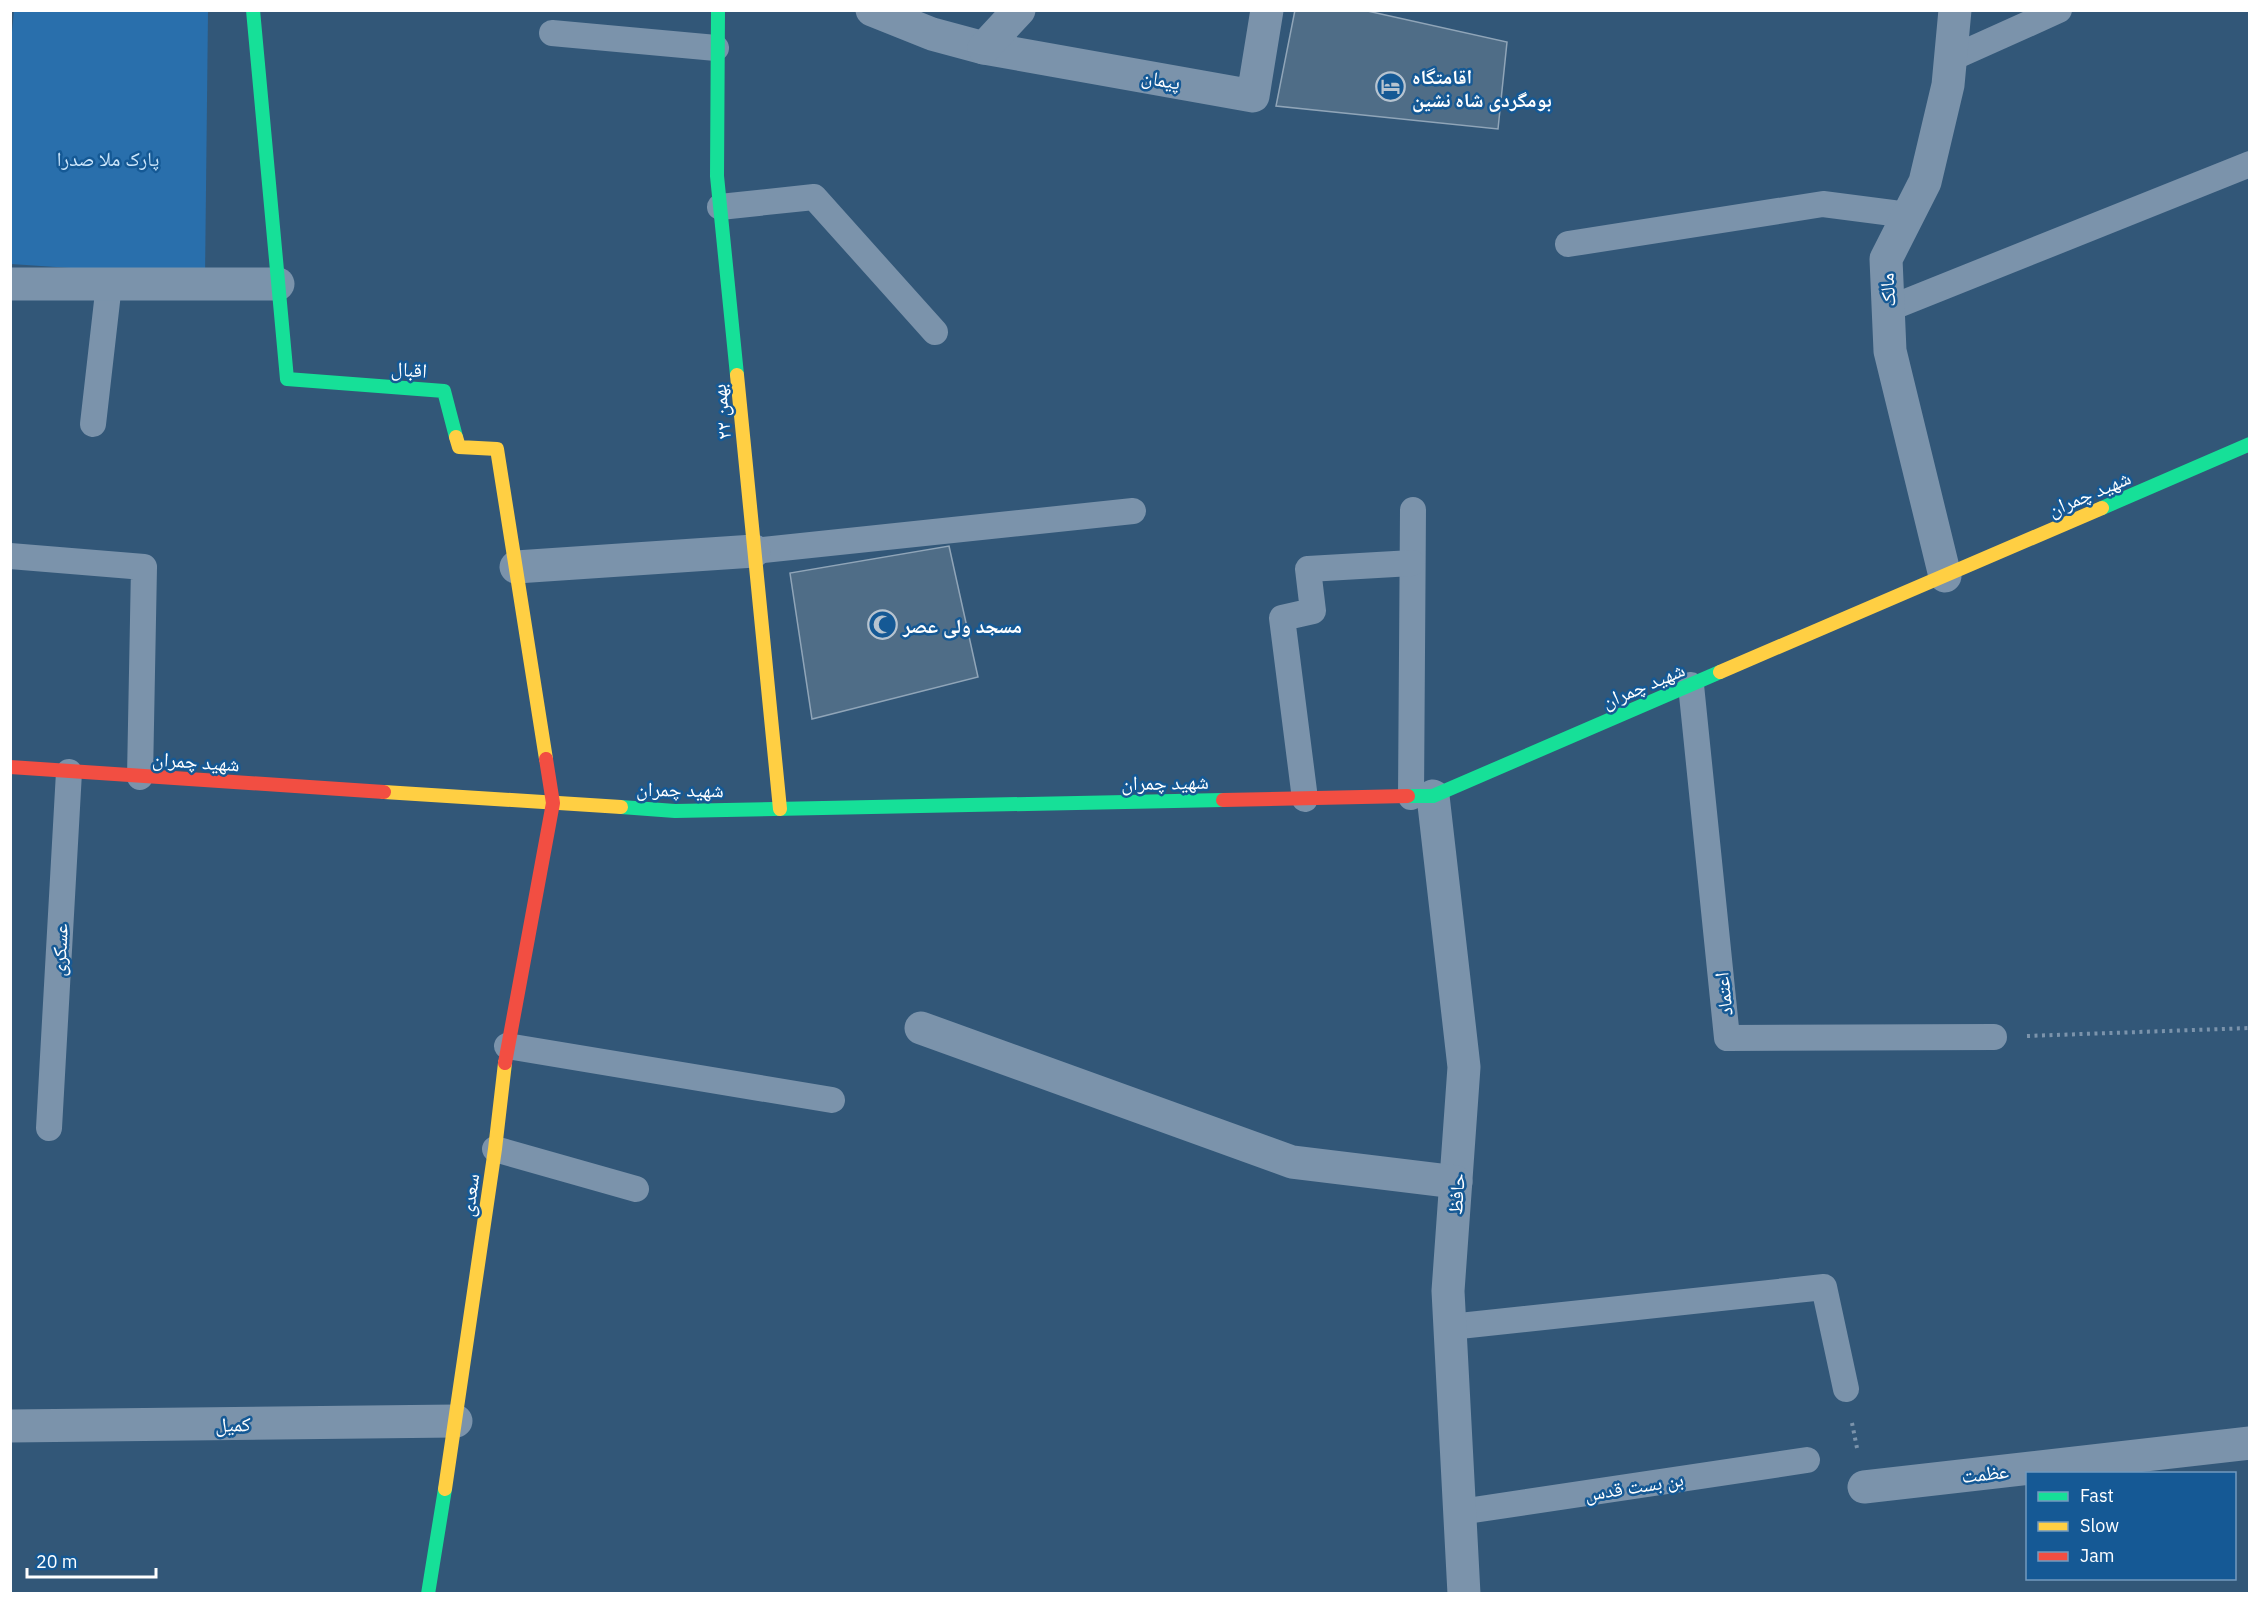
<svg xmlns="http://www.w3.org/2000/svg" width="2260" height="1604" font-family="'IBM Plex Sans','Noto Naskh Arabic',sans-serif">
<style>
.green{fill:#296fac}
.building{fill:#4f6d87;stroke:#90a5b8;stroke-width:1.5}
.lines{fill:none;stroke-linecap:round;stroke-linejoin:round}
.path{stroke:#7b93ab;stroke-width:4;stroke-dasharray:3 4.5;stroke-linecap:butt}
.lane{stroke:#7b93ab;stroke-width:26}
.street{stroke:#7b93ab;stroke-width:33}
.fast{stroke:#16e098;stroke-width:14}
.slow{stroke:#ffcf43;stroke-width:14}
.jam{stroke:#f24e42;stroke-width:14}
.labels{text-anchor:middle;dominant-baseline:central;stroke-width:5;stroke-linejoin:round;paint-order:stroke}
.poi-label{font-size:20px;font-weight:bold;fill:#fff;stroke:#155995;text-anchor:start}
.street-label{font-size:20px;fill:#fff;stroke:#155995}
.park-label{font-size:20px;fill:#cde7fc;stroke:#155995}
</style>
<rect width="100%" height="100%" fill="#325778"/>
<!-- green -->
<path class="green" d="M14 11H208L205 277 11 264 10 53Z"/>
<!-- building -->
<g class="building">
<path d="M1295 10H1363L1507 42 1498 129 1276 106Z"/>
<path d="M949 546 978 677 812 719 790 573Z"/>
</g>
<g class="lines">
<!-- path -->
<g class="path">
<path d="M2027 1036 2250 1028"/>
<path d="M1852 1423 1857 1448"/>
</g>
<!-- lane -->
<g class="lane">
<path d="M552 33 716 48"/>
<path d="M1950 59 2059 10"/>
<path d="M720 207 814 197 935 332"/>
<path d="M1568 244 1823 204 1908 215"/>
<path d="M1888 309 2250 164"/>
<path d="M93 424 109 284"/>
<path d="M754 551 1133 511"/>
<path d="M10 556 144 567 140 777"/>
<path d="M1691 685 1727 1038 1994 1037"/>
<path d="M1411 797 1413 510"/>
<path d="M1305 799 1282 618 1313 611 1308 569 1412 563"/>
<path d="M507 1046 832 1100"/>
<path d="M49 1128 69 772"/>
<path d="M495 1149 636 1189"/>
<path d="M1450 1327 1824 1287 1846 1389"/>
<path d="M1460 1512 1807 1460"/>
</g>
<!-- street -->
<g class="street">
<path d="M872 10 932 34 984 48 1253 96 1267 10"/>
<path d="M984 48 1019 10"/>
<path d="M10 284H278"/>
<path d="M516 567 754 551"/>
<path d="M1945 576 1890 351 1886 259 1925 182 1948 85 1955 10"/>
<path d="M1433 796 1464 1067 1448 1291 1464 1594"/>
<path d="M921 1028 1292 1162 1456 1182"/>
<path d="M10 1426 456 1421"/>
<path d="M1864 1487 2250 1443"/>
</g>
<!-- fast -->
<g class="fast">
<path d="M253 10 287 379 444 391 456 437"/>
<path d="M718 10 717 176 737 375"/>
<path d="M2102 508 2250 444"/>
<path d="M1408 796H1433L1720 672"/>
<path d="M621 807 675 811 1223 800"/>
<path d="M428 1594 445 1489"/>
</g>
<!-- slow -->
<g class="slow">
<path d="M737 375 780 809"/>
<path d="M456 437 459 447 497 449 546 759"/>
<path d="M1720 672 2102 508"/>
<path d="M384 792 621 807"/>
<path d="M445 1489 495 1149 505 1063"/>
</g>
<!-- jam -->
<g class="jam">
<path d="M10 767 384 792"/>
<path d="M1223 800 1408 796"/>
<path d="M505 1063 553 803 546 759"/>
</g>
</g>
<!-- icons -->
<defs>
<symbol id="hotel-ring" viewBox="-11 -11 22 22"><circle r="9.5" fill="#155995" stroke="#b7c4d0" stroke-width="1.5"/><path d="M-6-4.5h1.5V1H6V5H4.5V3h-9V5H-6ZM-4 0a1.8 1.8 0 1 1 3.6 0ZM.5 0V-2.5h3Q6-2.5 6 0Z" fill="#b7c4d0"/></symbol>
<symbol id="mosque-ring" viewBox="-11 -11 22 22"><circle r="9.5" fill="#155995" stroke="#b7c4d0" stroke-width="1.5"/><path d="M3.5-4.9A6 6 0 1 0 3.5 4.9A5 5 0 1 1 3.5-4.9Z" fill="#b7c4d0"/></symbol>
</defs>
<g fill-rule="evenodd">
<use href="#hotel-ring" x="1374" y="70" width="33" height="33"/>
<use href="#mosque-ring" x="866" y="608" width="33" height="33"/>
</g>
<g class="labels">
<!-- poi labels -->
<g class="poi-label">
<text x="1412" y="76">اقامتگاه<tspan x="1412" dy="23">بومگردی شاه نشین</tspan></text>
<text x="903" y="625">مسجد ولی عصر</text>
</g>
<!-- street labels -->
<g class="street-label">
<text transform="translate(1161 79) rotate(10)">پیمان</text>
<text transform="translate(1887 290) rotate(-93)">مالک</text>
<text transform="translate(409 369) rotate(4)">اقبال</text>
<text transform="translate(721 412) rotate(-96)">۲۲ بهمن</text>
<text transform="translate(2089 493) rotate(-23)">شهید چمران</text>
<text transform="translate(1643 685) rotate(-23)">شهید چمران</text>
<text transform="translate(196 761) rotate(4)">شهید چمران</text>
<text transform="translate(1165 782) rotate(-1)">شهید چمران</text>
<text transform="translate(680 789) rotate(1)">شهید چمران</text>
<text transform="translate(59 950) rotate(-87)">عسکری</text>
<text transform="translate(1723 994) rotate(-96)">اعتماد</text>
<text transform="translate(1456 1194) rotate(-86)">حافظ</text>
<text transform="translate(469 1195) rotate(-82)">سعدی</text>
<text transform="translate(233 1424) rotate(-1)">کمیل</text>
<text transform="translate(1985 1473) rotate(-6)">عظمت</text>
<text transform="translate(1634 1486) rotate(-9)">بن بست قدس</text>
</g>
<!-- park labels -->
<g class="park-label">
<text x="108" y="158">پارک ملا صدرا</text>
</g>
</g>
<!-- border -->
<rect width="2260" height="1604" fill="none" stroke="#ffffff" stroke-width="24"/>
<!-- legend -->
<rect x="2026" y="1472" width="210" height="108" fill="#155995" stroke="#739bbf" stroke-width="1.5"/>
<rect x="2038" y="1492" width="30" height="9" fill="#16e098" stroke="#739bbf" stroke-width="1.5"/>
<text x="2080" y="1502" font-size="18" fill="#ffffff">Fast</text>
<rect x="2038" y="1522" width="30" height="9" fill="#ffcf43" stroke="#739bbf" stroke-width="1.5"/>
<text x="2080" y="1532" font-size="18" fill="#ffffff">Slow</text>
<rect x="2038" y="1552" width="30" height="9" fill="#f24e42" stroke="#739bbf" stroke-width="1.5"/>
<text x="2080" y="1562" font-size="18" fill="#ffffff">Jam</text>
<!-- scale -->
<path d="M27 1568v9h129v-9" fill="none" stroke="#ffffff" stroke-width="3"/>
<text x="36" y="1568" font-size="18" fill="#ffffff" stroke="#155995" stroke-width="4.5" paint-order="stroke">20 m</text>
</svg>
